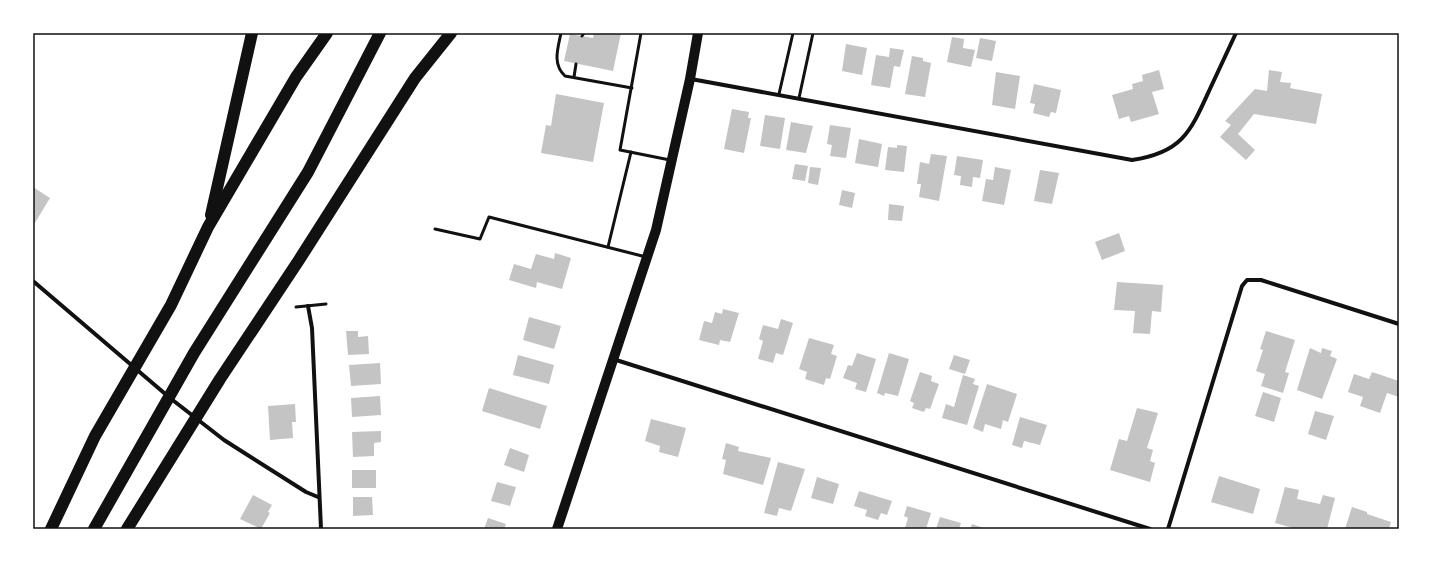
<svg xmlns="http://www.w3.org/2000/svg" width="1432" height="562" font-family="Cabin,sans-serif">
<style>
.building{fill:#c4c4c4}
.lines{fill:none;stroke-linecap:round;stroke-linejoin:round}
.service{stroke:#111;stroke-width:3}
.minor{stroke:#111;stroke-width:4}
.primary{stroke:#111;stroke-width:10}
.motorway{stroke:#111;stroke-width:12}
.neatline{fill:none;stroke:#111;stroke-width:1.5}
</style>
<rect width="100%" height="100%" fill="#fff"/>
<!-- building -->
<g class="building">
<path d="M594 33H621L613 71 564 61 570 34 593 38Z"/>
<path d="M952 37 964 39 963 48 975 50 971 67 947 62Z"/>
<path d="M980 38 996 41 992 61 976 58Z"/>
<path d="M846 44 867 48 862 75 842 71Z"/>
<path d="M890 48 904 50 900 67 894 66 890 88 871 85 876 55 889 57Z"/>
<path d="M912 56 923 58V61L931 63 925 97 905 94Z"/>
<path d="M1159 70 1164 89 1152 92 1159 114 1131 122 1129 116 1119 119 1112 95 1133 89 1132 84 1143 81 1142 75Z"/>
<path d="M1269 70 1282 72 1280 82 1291 83 1290 88 1322 94 1316 124 1254 114 1238 134 1255 150 1246 160 1220 137 1231 125 1225 121 1255 89 1267 91Z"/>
<path d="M996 72 1020 76 1015 109 992 105Z"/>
<path d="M1034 84 1061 90 1056 113 1051 112 1049 117 1033 113 1035 104 1030 103Z"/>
<path d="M556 94 604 103 593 162 541 153 546 125 551 126Z"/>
<path d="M732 109 749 112 748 118H751L744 153 724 149Z"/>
<path d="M765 115 785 118 780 149 760 146Z"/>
<path d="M791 122 813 126 806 153 786 150Z"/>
<path d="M830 125 851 128 846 158 830 156 832 145 827 144Z"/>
<path d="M859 139 882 144 878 167 855 163Z"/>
<path d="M897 145 907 146 904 172 885 170 888 147 897 148Z"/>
<path d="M931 154 947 156 939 201 919 197 921 184H917L920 162 929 164Z"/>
<path d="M957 156 983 160 980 178 973 177 972 187 960 185 961 176 954 175Z"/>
<path d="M795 164 808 166 805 181 792 179Z"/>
<path d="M810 167 821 168 818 185 808 183Z"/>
<path d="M995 167 1011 170 1004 205 982 201 986 179 993 180Z"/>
<path d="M1040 170 1059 173 1052 204 1034 201Z"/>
<path d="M33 187 50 198 33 226Z"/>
<path d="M842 190 855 193 852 208 839 205Z"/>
<path d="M889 204 904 206 902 221 888 220Z"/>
<path d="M1119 233 1125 251 1102 260 1095 242Z"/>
<path d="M555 253 571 258 562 289 537 282 536 288 509 280 514 264 531 269 536 254 554 259Z"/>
<path d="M1117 282 1163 285 1161 312 1152 311 1150 334 1133 333 1135 311 1114 310Z"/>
<path d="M723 309 739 313 730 342 720 340 719 345 699 340 704 321 712 323 715 312 722 314Z"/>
<path d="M529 317 561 326 554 349 523 340Z"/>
<path d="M781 319 793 323 783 355 776 353 773 363 758 359 763 341 759 339 763 325 778 329Z"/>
<path d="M346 331H358V337L368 336 369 354 348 355Z"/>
<path d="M1266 331 1295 340 1285 372 1289 373 1283 393 1261 386 1265 374 1256 371 1263 350 1260 349Z"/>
<path d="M809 338 834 345 831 354 837 356 830 379 826 378 824 385 805 379 807 372 799 369Z"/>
<path d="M1310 348 1321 353 1322 348 1332 351 1330 356 1337 359 1322 399 1297 390Z"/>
<path d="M857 353 876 359 866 392 855 389 857 383 843 378 848 365 852 366Z"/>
<path d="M889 353 909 359 898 396 885 393 884 396 877 393Z"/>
<path d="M518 355 554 365 549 384 513 375Z"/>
<path d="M954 355 970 360 965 374 949 369Z"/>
<path d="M380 363 381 384 351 386 349 365Z"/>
<path d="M920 372 932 376 931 381 939 384 930 409 926 408 924 412 912 408 914 403 910 401Z"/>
<path d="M1372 372 1399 381V397L1387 393 1380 413 1360 406 1363 397 1348 392 1354 374 1369 379Z"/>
<path d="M963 375 975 379 973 384 979 386 967 425 942 418 946 404 954 407Z"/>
<path d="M987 384 1017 394 1008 422 1003 420 1001 429 985 424 983 432 973 428Z"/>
<path d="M489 388 547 406 540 429 482 411Z"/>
<path d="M1263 392 1281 398 1274 422 1255 416Z"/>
<path d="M380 396 381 415 352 417 351 398Z"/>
<path d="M295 404 296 422H292L293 438 270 440 268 406Z"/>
<path d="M1137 408 1158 413 1147 448 1153 450 1150 461 1155 463 1150 482 1110 470 1119 439 1127 441Z"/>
<path d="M1315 411 1334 416 1326 440 1308 434Z"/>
<path d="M1020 417 1047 425 1040 445 1024 441 1022 448 1012 445Z"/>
<path d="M651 419 686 428 678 457 659 452 660 446 645 441Z"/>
<path d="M381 431V442L374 443V456L353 457 352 432Z"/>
<path d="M726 443 739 447 738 451 771 458 763 485 723 474 726 460 722 459Z"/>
<path d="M510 448 529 455 524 472 504 465Z"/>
<path d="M778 462 805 469 791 511 779 508 777 516 764 513Z"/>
<rect x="352" y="470" width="24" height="18"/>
<path d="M1219 476 1260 489 1253 514 1211 502Z"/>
<path d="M817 477 839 484 833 504 811 498Z"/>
<path d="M497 482 516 487 510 506 491 501Z"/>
<path d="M1285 487 1299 490 1297 499 1320 504 1323 495 1335 498 1327 529H1297L1275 523Z"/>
<path d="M859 491 892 501 887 515 881 513 878 520 865 516 867 510 854 506Z"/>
<path d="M253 495 272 505 268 512 270 513 261 529 240 519Z"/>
<path d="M353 497H372L373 515 353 516Z"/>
<path d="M907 506 931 513 926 529 905 528 908 518 904 516Z"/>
<path d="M1352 507 1367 512V514L1391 522 1389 529H1345Z"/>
<path d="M940 517 961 523 959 529H936Z"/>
<path d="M488 518 506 524 504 529H484Z"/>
<path d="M972 524 986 529H970Z"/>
</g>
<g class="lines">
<!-- service -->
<g class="service">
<path d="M561 33C558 48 552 64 565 76L632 88"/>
<path d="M641 33 620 150 670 160"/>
<path d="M582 36 584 33"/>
<path d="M574 77 576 64"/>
<path d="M779 94 793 33"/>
<path d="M799 98 813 33"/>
<path d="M435 229 480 239 489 217 646 257"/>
<path d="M608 247 631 152"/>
<path d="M296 307 326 304"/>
</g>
<!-- minor -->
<g class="minor">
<path d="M691 79 1132 160C1181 153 1190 133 1209 91 1218 72 1227 52 1236 33"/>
<path d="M33 281 170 398 224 440 306 492 318 497"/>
<path d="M308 306 312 328 321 529"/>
<path d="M613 359 1150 529"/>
<path d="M1168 529 1242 286 1247 280H1261L1399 324"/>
</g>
<!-- primary -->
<path class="primary" d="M557 529 656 230 690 79 698 33"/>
<!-- motorway -->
<g class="motorway">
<path d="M211 215 252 33"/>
<path d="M51 529 95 436 171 305 208 227 296 77 327 33"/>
<path d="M94 529 194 353 308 172 380 33"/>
<path d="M127 529 220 379 299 260 415 78 451 33"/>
</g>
</g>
<!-- border -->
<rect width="1432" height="562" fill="none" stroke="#ffffff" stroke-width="68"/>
<rect x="34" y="34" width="1364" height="494" class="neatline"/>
</svg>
